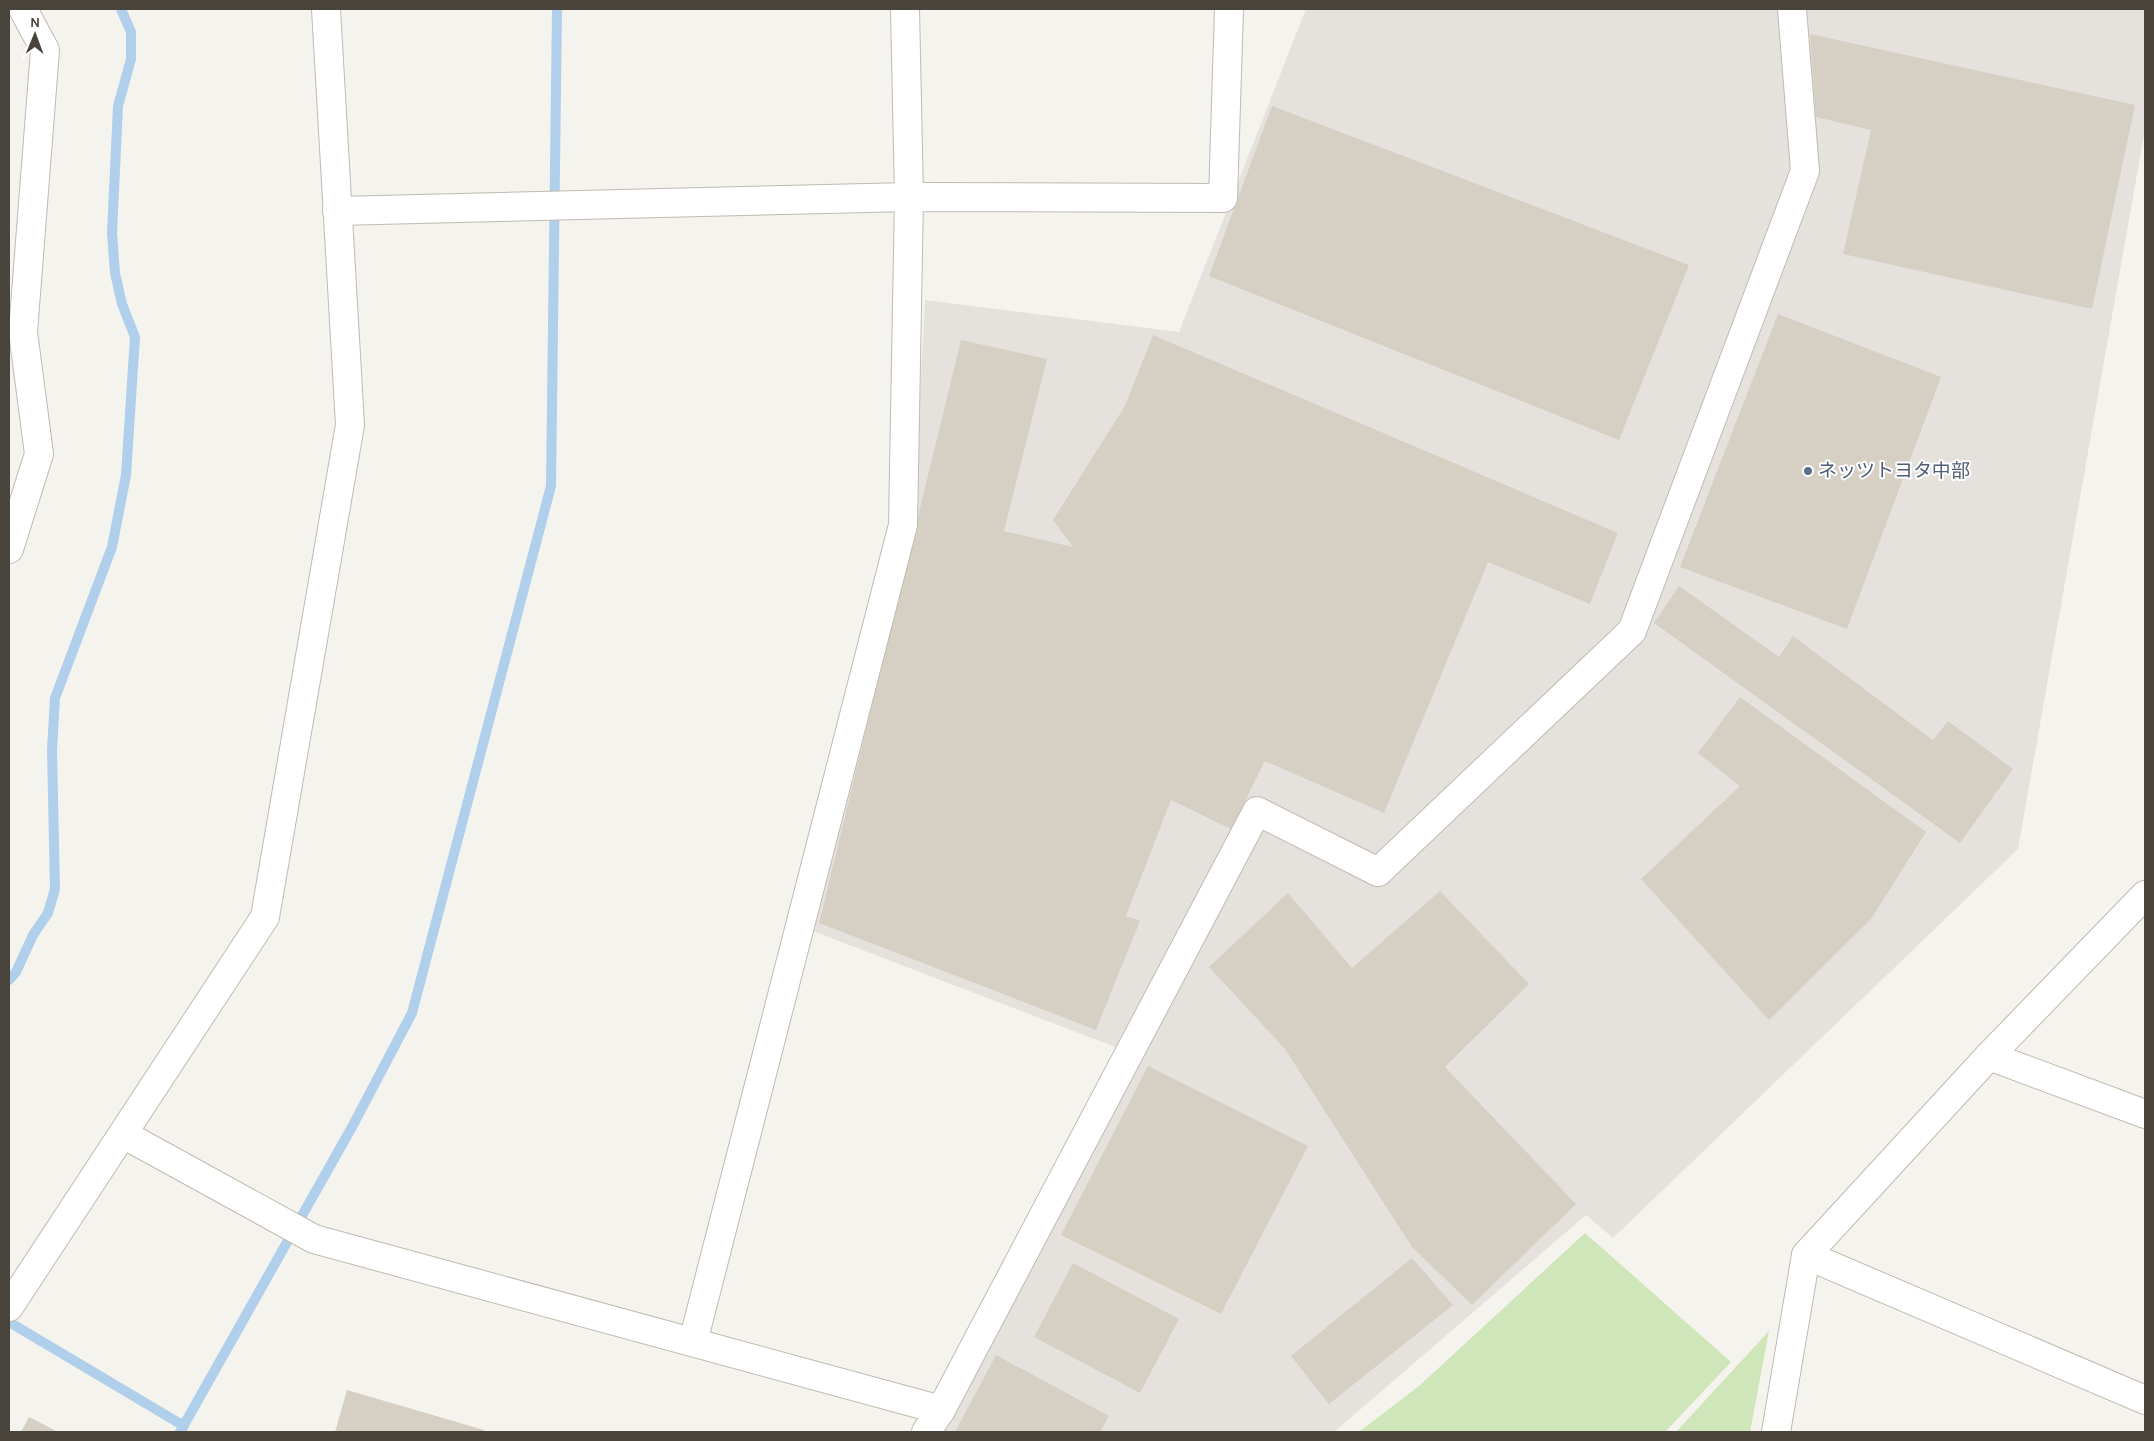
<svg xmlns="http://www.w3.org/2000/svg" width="2154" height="1441" font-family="Karla,'Noto Sans JP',sans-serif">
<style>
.industrial{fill:#e5e2de}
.green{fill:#cfe5ba}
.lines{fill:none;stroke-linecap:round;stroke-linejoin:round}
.stream{stroke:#b0cfeb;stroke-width:10}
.building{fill:#d6cfc3}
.minor-casing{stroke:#c0bbb0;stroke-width:30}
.minor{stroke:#fff;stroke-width:28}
.service-dot{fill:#5c6f8a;stroke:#fff;stroke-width:2}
.labels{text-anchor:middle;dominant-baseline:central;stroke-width:4;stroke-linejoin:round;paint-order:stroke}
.service-label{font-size:19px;fill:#4e5e75;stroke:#fff;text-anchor:start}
</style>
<rect width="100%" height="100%" fill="#f5f3ed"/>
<!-- industrial -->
<path class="industrial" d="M1306 9H2145V129L2018 849 1613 1238 1586 1215 1334 1432H937L1136 1055 813 931 914 514 925 300 1179 332Z"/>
<!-- green -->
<g class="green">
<path d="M1585 1233 1731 1362 1665 1432H1359L1419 1386Z"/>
<path d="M1769 1331 1750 1432H1676Z"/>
</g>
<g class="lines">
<!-- stream -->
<g class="stream">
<path d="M9 980 16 972 33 935 48 913 55 889 52 750 55 698 112 547 126 475 135 337 122 304 115 273 112 233 118 106 131 59V32L121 9"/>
<path d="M9 1322 184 1426"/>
<path d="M180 1432 352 1127 412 1013 551 486 557 9"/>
</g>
</g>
<!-- building -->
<g class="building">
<path d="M1810 34 2135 105 2092 309 1843 254 1871 130 1816 117Z"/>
<path d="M1272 106 1689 265 1619 440 1209 276Z"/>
<path d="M1778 314 1941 377 1847 629 1680 567Z"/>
<path d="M1153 335 1618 533 1590 604 1488 562 1384 813 1265 761 1231 829 1171 800 1126 916 1140 921 1096 1030 819 923 961 340 1047 359 1004 531 1073 547 1053 520 1125 406Z"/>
<path d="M1679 586 1779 657 1793 636 1933 740 1948 721 2013 769 1960 843 1654 623Z"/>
<path d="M1740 697 1926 832 1871 919 1769 1020 1641 879 1740 786 1698 753Z"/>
<path d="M1440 891 1529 984 1445 1067 1576 1204 1472 1305 1412 1247 1285 1049 1209 967 1288 893 1352 968Z"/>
<path d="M1148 1066 1308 1146 1221 1314 1061 1235Z"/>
<path d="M1412 1258 1453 1305 1329 1404 1291 1356Z"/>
<path d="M1073 1263 1179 1319 1140 1393 1034 1337Z"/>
<path d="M996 1355 1109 1416 1100 1432H955Z"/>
<path d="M347 1390 484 1430V1432H335Z"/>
<path d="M29 1417 58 1432H21Z"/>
</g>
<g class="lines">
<defs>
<g id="minor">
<path d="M337 211 909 197 1223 198 1229 9"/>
<path d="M9 549 39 454 23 332 45 50 23 9"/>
<path d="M1989 1056 2145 895"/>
<path d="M123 1134 314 1239 941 1410"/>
<path d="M1806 1255 2145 1400"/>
<path d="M9 1307 265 917 350 425 326 9"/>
<path d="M693 1342 903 525 909 197 905 9"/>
<path d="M926 1432 941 1410 1257 811 1378 872 1632 631 1805 171 1792 9"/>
<path d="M1776 1432 1806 1255 1989 1056 2145 1114"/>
</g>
</defs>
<!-- minor casing -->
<use href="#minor" class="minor-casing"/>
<!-- minor -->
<use href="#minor" class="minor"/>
</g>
<!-- markers -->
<circle class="service-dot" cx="1808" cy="471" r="5"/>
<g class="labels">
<!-- service labels -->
<g class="service-label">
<text x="1818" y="471">ネッツトヨタ中部</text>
</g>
</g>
<!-- border -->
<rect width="2154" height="1441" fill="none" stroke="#49443b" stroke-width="20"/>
<!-- north arrow -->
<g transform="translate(35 35) rotate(1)" stroke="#ffffff" stroke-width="4" paint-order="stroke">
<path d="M0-4L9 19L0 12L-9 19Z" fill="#49443b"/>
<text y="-8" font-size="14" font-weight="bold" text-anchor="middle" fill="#49443b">N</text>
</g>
</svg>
